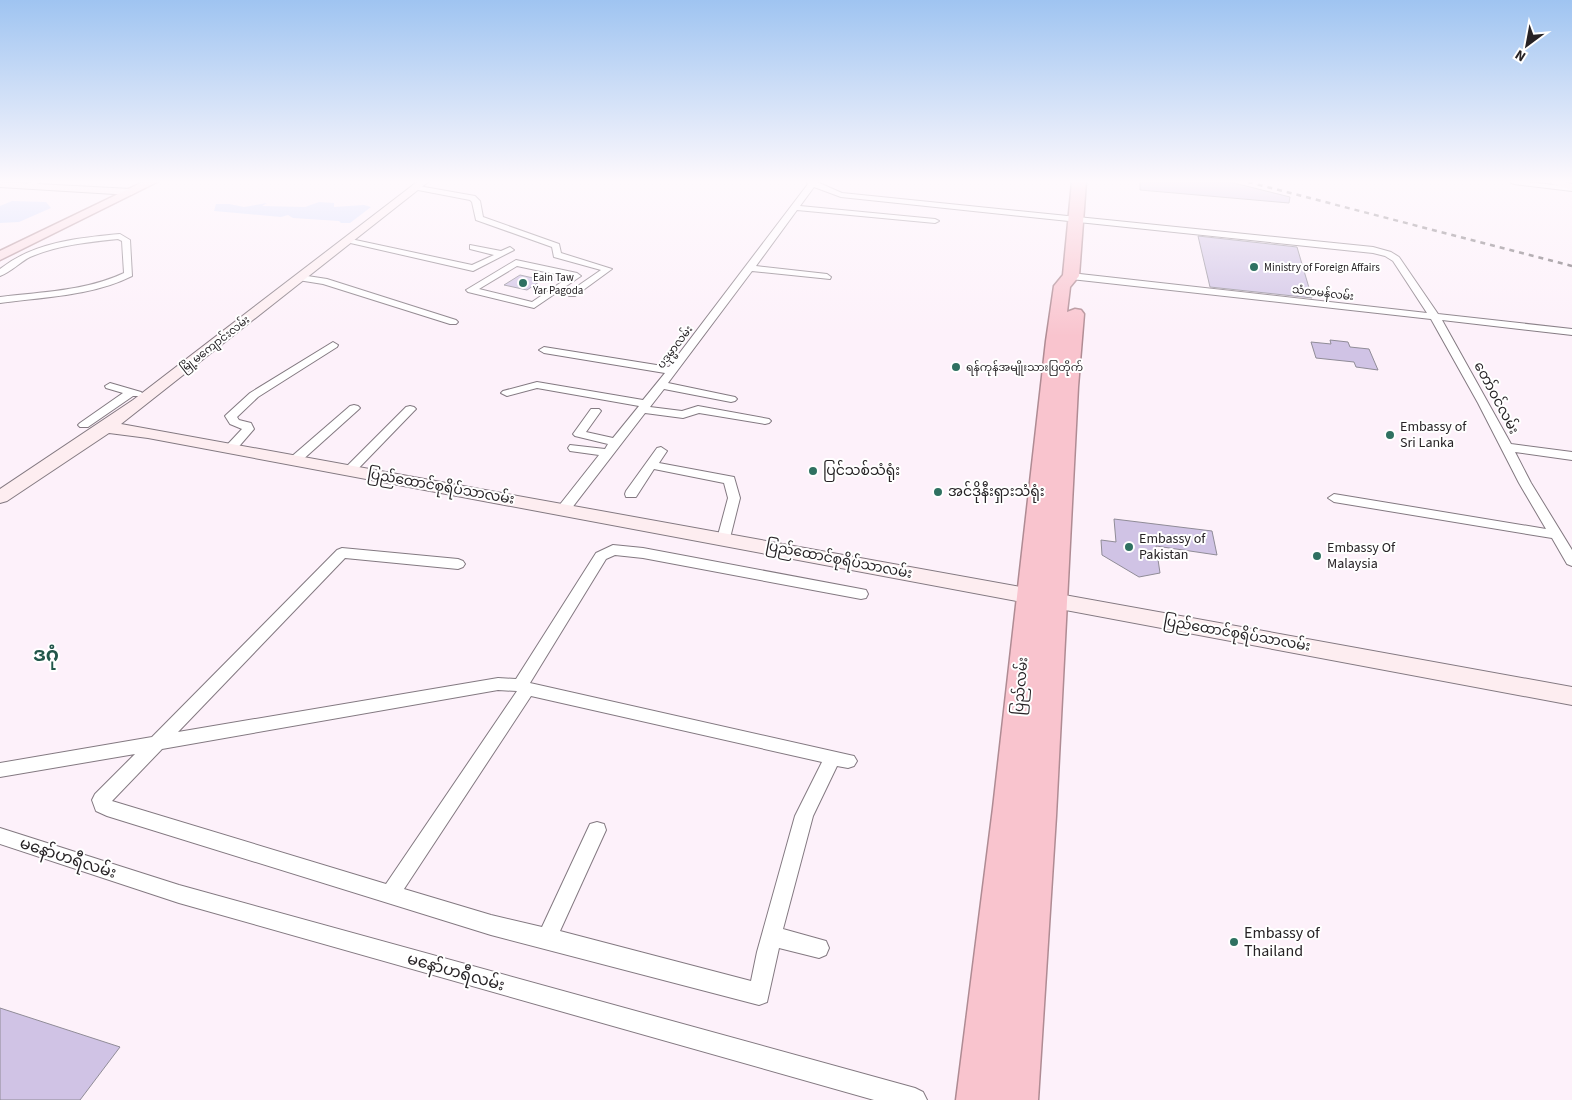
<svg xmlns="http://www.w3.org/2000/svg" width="1572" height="1100" font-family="'Source Sans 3','Noto Sans Myanmar',sans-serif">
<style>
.water{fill:#d1dcfe}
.building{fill:#d0c3e5;stroke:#908c97}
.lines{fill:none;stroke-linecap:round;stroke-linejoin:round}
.street-casing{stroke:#837981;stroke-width:2}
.secondary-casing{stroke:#837981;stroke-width:2}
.primary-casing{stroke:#af8b93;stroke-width:3}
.highway-casing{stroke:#af8b93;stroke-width:3}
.street{fill:#fff;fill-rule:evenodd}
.secondary{fill:#fdedf0;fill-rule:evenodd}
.primary{fill:#fbdce2;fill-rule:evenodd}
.highway{fill:#f9c4ce;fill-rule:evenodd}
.rail{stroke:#665f64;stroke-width:2.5;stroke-dasharray:5 5;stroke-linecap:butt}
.poi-dot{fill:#2f7161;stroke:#fff;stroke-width:2}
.labels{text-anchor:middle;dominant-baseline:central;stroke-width:4;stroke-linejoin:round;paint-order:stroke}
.far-poi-label{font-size:11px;fill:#262225;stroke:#fff;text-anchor:start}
.far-street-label{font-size:11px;fill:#262225;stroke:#fff}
.street-label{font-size:14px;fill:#262225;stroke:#fff}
.poi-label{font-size:14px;fill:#262225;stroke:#fff;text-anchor:start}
.near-street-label{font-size:16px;fill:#262225;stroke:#fff}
.near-poi-label{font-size:16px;fill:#262225;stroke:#fff;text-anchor:start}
.district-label{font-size:19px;font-weight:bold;fill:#21564a;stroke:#fff}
</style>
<rect width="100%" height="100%" fill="#fdf1fa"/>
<!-- water -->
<g class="water">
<path d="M12 201 46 202 51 208 19 222 0 223V206Z"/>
<path d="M319 202 334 203V207L364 205 371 207 350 223H341L339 221 293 218 288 215 281 217 214 211 216 204H229L244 207 267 203 262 206 305 207Z"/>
</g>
<!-- building -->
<g class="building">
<path d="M1140 182H1230L1290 197 1289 203 1140 190Z"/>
<path d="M1198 236 1297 247 1312 298 1210 287Z"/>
<path d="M520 275 542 280 527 290 504 285Z"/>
<path d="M1330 340 1348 342 1350 347 1369 349 1378 370 1356 367 1354 362 1316 358 1311 342 1331 344Z"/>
<path d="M1114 519 1212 531 1217 555 1156 546 1160 573 1139 577 1102 555 1101 540 1116 542Z"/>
<path d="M0 1008 120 1047 80 1100H0Z"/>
</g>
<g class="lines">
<defs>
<g id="street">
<path d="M32 182H41L27 188 23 186Z"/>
<path d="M806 182H817L842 193 1373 247 1391 252 1399 257 1438 314 1572 329V335L1442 320 1511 444 1572 452V460L1515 452 1531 483 1572 550V566L1567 564 1552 538 1334 502 1328 498 1334 494 1546 529 1519 483 1478 403 1431 319 1071 279 1067 276 1071 273 1427 313 1393 261 1385 256 1373 253 841 197 814 187 800 206 935 219 939 221 935 223 797 210 756 266 827 274 831 277 830 279 752 271 668 383 735 397 737 399 735 401 731 402 664 389 650 407 682 411 698 406 769 419 771 421 769 423 765 424 699 413 683 418 645 413 568 513H558L556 510 558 507 599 455 570 451 568 448 570 445 605 449 608 444 575 436 573 434 591 409H599L601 411 586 432 613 438 639 406 537 388 507 396 501 393 503 391 537 382 643 400 665 373 544 353 539 350 544 347 669 367 808 184Z"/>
<path d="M1510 182H1528L1572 187V191L1514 184Z"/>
<path d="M413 185 475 196 480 201 483 217 559 244 561 253 612 269 575 296H569V292L601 270 554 257 552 247 476 220 472 202 470 200 413 189Z"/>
<path d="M120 234 130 240 132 276C92 296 44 297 0 303V297C41 292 86 291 124 273L122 241 118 239C89 242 58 245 30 257 20 262 11 272 0 276V269C34 242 78 238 120 234Z"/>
<path d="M346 238 472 265 494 255 470 249V245L501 251 510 247 514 250 473 271 346 242Z"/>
<path d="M516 260 577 273 581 276 534 308 468 292 466 290ZM517 266 569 277 532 302 479 289Z"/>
<path d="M301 275 327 279 456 320 458 322 456 324H450L323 284 298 280 297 278Z"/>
<path d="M333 342 338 345 337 347 258 397 237 417 239 420 251 423 254 429 235 451H227L225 448 227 445 242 429 230 424 225 416 227 414 250 393Z"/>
<path d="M110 383 141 392 143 394 141 396H133L88 427H80L78 425 80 423 123 393 106 388 105 386Z"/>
<path d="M354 405 358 406 360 408 358 410 299 463H291L289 460 291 457 350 406Z"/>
<path d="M410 406 414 407 416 409 414 411 354 473H346L344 470 346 467 406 407Z"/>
<path d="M661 447 667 451 659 463 734 477 740 498 729 542H719L717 539 728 498 724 483 654 469 636 497H626L625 494 626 491 657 448Z"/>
<path d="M613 545 643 548 861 589 866 590 868 594 866 598 861 599 643 558 615 555 606 559 530 683 854 756 857 761 854 766 848 768 837 766 813 816 783 929 826 941 829 948 826 955 819 958 779 948 767 1002 759 1005 491 935 107 816 96 811 92 800 95 794 135 754 0 777V763L152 737 337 550 342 548 458 559 463 561 465 564 463 567 458 569 345 558 178 732 498 678 516 679 596 553ZM498 690 517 691 386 884 112 801 162 749ZM531 696 822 762 795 816 757 952 751 981 560 931 606 830 604 824 597 822 590 824 542 927 491 915 404 889Z"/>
<path d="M0 828 179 885 915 1088 923 1092 927 1100H874L179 903 0 844Z"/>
</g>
<g id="secondary">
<path d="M0 182 131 189 136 192 131 195 0 187Z"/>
<path d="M417 182H428L121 424 1572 687V705L148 438 109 433 7 501 0 503V489L133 400Z"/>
<path d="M1551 182H1565L1572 184V190L1552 184Z"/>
</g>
<path id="primary" d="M143 182H157L0 260V251Z"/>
<path id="highway" d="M1072 182H1086L1079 276 1070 287 1067 312 1075 309 1081 310 1084 314 1078 387 1056 816 1038 1100H956L993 808 1046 341 1054 286 1063 275Z"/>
</defs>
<!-- street casing -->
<use href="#street" class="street-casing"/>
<!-- secondary casing -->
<use href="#secondary" class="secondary-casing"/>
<!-- primary casing -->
<use href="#primary" class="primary-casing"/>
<!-- highway casing -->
<use href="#highway" class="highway-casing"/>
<!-- street -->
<use href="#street" class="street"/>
<!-- secondary -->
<use href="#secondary" class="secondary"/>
<!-- primary -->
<use href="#primary" class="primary"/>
<!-- highway -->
<use href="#highway" class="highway"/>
<!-- rail -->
<path class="rail" d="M1248 182 1572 266"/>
</g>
<!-- sky -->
<linearGradient id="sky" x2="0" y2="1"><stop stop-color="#9fc4f1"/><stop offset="0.54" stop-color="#fef9fd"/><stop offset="1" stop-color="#fef9fd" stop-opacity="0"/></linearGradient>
<rect width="1572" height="336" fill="url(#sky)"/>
<!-- markers -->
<g class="poi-dot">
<circle cx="1254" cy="267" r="5"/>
<circle cx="523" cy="283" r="5"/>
<circle cx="956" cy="367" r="5"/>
<circle cx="1390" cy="435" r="5"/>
<circle cx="813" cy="471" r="5"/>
<circle cx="938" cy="492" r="5"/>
<circle cx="1129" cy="547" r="5"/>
<circle cx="1317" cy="556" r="5"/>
<circle cx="1234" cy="942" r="5"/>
</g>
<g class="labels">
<!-- far-poi labels -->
<g class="far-poi-label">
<text x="1264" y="267">Ministry of Foreign Affairs</text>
<text x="533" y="277">Eain Taw<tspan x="533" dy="13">Yar Pagoda</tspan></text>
<text x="966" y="367">ရန်ကုန်အမျိုးသားပြတိုက်</text>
</g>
<!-- far-street labels -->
<g class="far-street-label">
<text transform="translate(1323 293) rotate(7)">သံတမန်လမ်း</text>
<text transform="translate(215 344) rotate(-38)">မြို့မကျောင်းလမ်း</text>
<text transform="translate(675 347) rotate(-53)">ပဒုမ္မာလမ်း</text>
</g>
<!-- street labels -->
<g class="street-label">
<text transform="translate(1496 398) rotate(62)">တော်ဝင်လမ်း</text>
<text transform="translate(441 487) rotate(10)">ပြည်ထောင်စုရိပ်သာလမ်း</text>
<text transform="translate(839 560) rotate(11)">ပြည်ထောင်စုရိပ်သာလမ်း</text>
<text transform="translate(1237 634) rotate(10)">ပြည်ထောင်စုရိပ်သာလမ်း</text>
<text transform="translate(1021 686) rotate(-85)">ပြည်လမ်း</text>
</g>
<!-- poi labels -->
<g class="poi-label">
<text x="1400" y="427">Embassy of<tspan x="1400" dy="16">Sri Lanka</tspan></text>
<text x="823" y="471">ပြင်သစ်သံရုံး</text>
<text x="948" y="492">အင်ဒိုနီးရှားသံရုံး</text>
<text x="1139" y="539">Embassy of<tspan x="1139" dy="16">Pakistan</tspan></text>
<text x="1327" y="548">Embassy Of<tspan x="1327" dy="16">Malaysia</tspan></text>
</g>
<!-- near-street labels -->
<g class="near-street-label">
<text transform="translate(68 858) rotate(18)">မနော်ဟရီလမ်း</text>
<text transform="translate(456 972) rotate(16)">မနော်ဟရီလမ်း</text>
</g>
<!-- near-poi labels -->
<g class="near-poi-label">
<text x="1244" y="933">Embassy of<tspan x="1244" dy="18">Thailand</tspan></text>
</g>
<!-- district labels -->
<g class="district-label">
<text x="46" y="655">ဒဂုံ</text>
</g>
</g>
<!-- north arrow -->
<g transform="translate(1527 45) rotate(212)" stroke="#ffffff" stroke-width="4" paint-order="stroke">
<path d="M0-4L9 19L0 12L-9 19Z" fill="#262225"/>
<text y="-8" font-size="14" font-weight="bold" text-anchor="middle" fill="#262225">N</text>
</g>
</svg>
